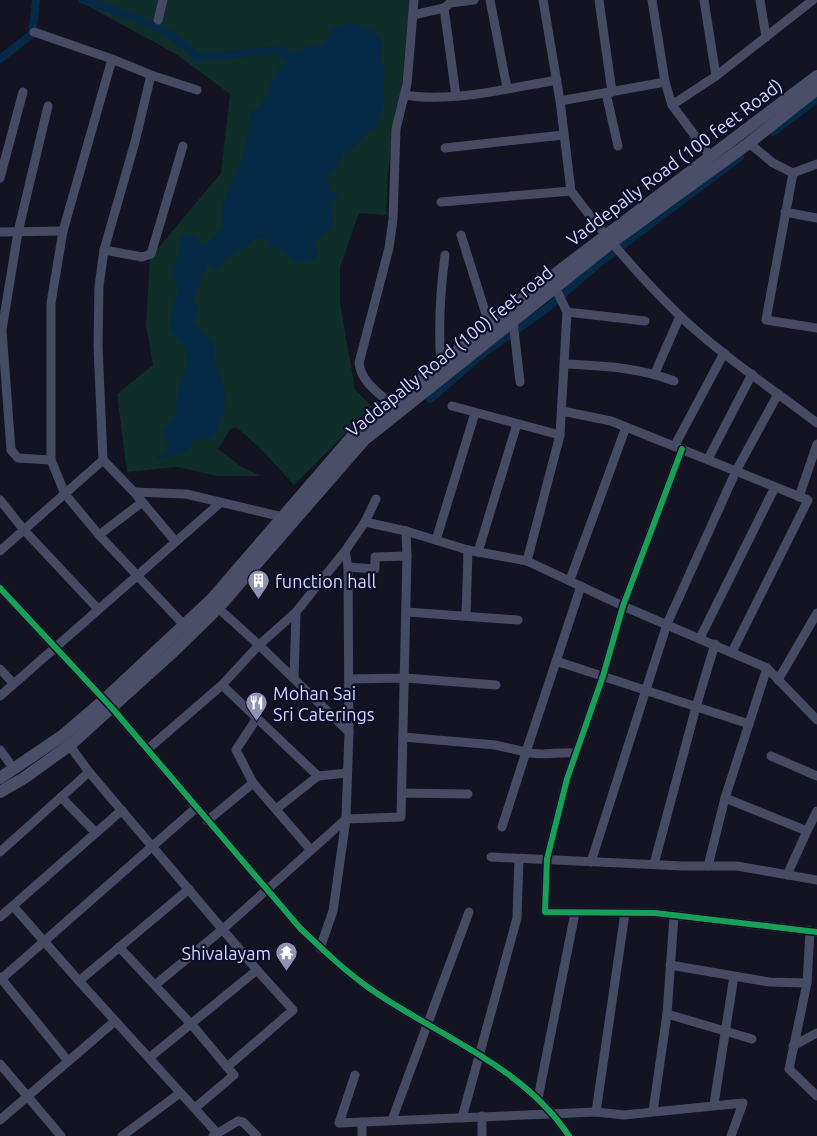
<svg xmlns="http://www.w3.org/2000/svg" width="817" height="1136" font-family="Ubuntu,sans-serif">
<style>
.green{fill:#102e29}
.water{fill:#062945}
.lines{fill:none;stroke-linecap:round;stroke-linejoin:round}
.canal{stroke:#062945;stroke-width:8}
.street{stroke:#474a63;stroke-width:9}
.secondary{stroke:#4a4e69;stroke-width:12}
.cycleway-casing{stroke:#0d0d28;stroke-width:9}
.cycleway{stroke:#1a9f57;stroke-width:6}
.labels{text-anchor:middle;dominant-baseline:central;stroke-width:4.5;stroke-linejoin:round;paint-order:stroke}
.street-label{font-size:18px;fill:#d4d7ff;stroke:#0d0d28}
.poi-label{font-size:18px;fill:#d4d7ff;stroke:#0d0d28;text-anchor:start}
</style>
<rect width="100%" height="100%" fill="#131322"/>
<!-- green -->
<path class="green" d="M84 0H410L402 82 388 171 386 215 359 213 340 267V303L355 389 372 407 294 485 259 447 236 427 230 430 218 449 242 467 261 476H218L177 467 127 472 117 394 153 365 146 325 150 258 221 173 230 94 176 54 82 3Z"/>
<!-- water -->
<path class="water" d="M353 23 373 31 383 43 381 63 386 71C381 82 384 92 383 104 382 113 376 118 376 128 362 131 359 148 343 153 340 163 336 172 326 176L330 190 339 195 332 203 333 229 317 238 315 244 319 252 313 260 296 263 277 246 270 249 264 238H254C243 255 228 251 216 271L207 265 193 300 199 310 194 322 215 346C213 367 215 360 221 378 230 400 222 419 213 438L193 441 185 453 153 460 169 450 163 430 176 414 179 385 187 368 184 344 169 331 171 313 179 289 171 271 179 256 180 235 197 236 199 244 210 241 224 227 221 209 244 154 251 111 259 108 277 72 286 60 275 56V50L281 47 297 52 306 47 324 44 329 37V28Z"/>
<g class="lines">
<!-- canal -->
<g class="canal">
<path d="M83 0C115 10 178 30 197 58L275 50"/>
<path d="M0 59 32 34 36 0"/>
<path d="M773 132 817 99"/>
<path d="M430 399 485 352 546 309 599 263 740 157"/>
</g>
<!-- street -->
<g class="street">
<path d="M490 0 507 88"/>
<path d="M543 0 560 101 571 191"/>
<path d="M599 0 612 92"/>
<path d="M652 0 665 82 672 105 710 156"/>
<path d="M704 0 716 76"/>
<path d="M760 0 766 37"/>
<path d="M444 8 456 96"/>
<path d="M413 15 444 8 450 3 474 0"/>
<path d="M158 20 163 0"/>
<path d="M34 32 112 59 63 231 51 303V460L65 494 99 535 184 625"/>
<path d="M112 59 151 75"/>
<path d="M606 93 618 146"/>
<path d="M405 95C452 103 509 88 557 80"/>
<path d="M560 101 665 82"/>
<path d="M672 105 716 76 813 0"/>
<path d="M48 106 18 232 2 330 11 450 18 458 51 460"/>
<path d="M749 143 773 163 793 173 817 164"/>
<path d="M445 148 563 135"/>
<path d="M793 173 766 320 817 328"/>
<path d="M0 178 23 92"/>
<path d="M441 202 571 191C604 235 639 276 679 315 721 355 771 388 817 423"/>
<path d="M785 212 817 218"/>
<path d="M0 232 63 231"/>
<path d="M461 235 490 327"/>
<path d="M104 250 142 257 151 254 183 146"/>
<path d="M567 312 645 321"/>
<path d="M513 321 520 382"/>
<path d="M565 364C603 366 638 367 674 381"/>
<path d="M441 366C438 328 440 293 445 255"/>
<path d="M655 373 680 316"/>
<path d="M392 405C379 393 361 382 359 363L389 248 393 219 396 129 407 84 414 0"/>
<path d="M452 406 560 435"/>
<path d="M562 411 611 421 808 500 732 652"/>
<path d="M675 445 724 353"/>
<path d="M682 449 623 606 603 676 567 779 547 859 545 912 655 913 817 932"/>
<path d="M708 459 752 374"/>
<path d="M103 460 134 492 175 541"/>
<path d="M134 492 186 494 283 517"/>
<path d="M799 497 817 444"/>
<path d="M0 500 24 530 98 609"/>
<path d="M365 522 406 531 468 550 527 561 623 606 767 668 817 720"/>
<path d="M99 535 141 503"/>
<path d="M436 540 475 413"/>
<path d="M0 551 103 460 98 346 99 286 104 250 135 142 151 75 197 90"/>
<path d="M345 551 348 567 349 732 346 819 401 817 407 556"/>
<path d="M478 552 517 424"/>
<path d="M527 561 560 435 567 312 555 287"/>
<path d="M348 567 375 569V557L407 556 406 531"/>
<path d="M570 580 626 427"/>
<path d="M0 588 112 708 300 928C322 949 344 970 369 988 436 1035 522 1065 569 1136"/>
<path d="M218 608 259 645 349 732"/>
<path d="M407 612 518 620"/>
<path d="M466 616 468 550"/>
<path d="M700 638 775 487"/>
<path d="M556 661 749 724"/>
<path d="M767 668 725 798 807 831 787 875"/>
<path d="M0 669 13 683"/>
<path d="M294 679 296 612"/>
<path d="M349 679 405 678 496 685"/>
<path d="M778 680 817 613"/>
<path d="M222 685 318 776"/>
<path d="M0 696 220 503"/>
<path d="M403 737 495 745 526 752 581 586"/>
<path d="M67 742 89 772 257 970 293 1010 227 1067"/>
<path d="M148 749 222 685 259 645 296 612 345 551 365 522 376 499"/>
<path d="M0 750 14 769"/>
<path d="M771 756 817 776"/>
<path d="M253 783 236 750 257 718"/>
<path d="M402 793 468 794"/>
<path d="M61 797 96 833"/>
<path d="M276 809 318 776 347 773"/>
<path d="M207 821 253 783 310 849"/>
<path d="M502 827 526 752C542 757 559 751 576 753"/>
<path d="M807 831 817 811"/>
<path d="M0 852 89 772"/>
<path d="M491 857 683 866H737L817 880"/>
<path d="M591 862 667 624 736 471 778 394"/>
<path d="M654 864 696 707 715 644"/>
<path d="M708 866 725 798"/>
<path d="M13 906 79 981 217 1133"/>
<path d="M0 917 122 810"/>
<path d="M119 947 192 1025 234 1075 195 1108"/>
<path d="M320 948 333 911 346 819"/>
<path d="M670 965 769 982 807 983 789 1069 817 1096"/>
<path d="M0 977 68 1061"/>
<path d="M0 980 196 808"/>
<path d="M79 981 189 889"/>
<path d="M807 983 810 931"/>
<path d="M155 985 223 929 346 819"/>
<path d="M667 1014 752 1039"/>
<path d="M793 1046 817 1033"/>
<path d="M149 1058 257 970"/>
<path d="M0 1064 61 1136"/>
<path d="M355 1075 339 1123 596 1112 624 1115 743 1103 731 1136"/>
<path d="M538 1098 575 913"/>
<path d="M714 1104 734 976"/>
<path d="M653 1111 667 1014 674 916"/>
<path d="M596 1112 625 913"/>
<path d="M462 1118 517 918 519 859"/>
<path d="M0 1120 115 1021"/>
<path d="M392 1120 469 912"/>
<path d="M122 1136 180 1093"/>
<path d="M213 1136 238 1121 243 1122 257 1136"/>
<path d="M362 1136V1122"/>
<path d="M482 1136V1116"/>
</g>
<!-- secondary -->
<g class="secondary">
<path d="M0 778 62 736 104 700 212 599 356 432 534 290 817 76"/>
<path d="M0 792 24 778 70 745 175 650 218 608 364 440 611 243 749 143 817 89"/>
</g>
<defs>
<g id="cycleway">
<path d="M682 449 623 606 603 676 567 779 547 859 545 912 655 913 817 932"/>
<path d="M0 588 112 708 300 928C322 949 344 970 369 988 436 1035 522 1065 569 1136"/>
</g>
</defs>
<!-- cycleway casing -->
<use href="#cycleway" class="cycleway-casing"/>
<!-- cycleway -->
<use href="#cycleway" class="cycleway"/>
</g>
<!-- icons -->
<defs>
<symbol id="building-pin" viewBox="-11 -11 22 30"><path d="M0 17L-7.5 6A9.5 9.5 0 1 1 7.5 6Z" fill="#9092b2" stroke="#0d0d28"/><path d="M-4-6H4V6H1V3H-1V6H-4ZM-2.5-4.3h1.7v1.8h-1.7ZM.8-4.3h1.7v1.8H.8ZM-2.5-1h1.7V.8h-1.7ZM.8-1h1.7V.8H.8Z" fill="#fff"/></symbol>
<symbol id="restaurant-pin" viewBox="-11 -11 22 30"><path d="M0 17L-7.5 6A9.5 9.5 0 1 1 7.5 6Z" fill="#9092b2" stroke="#0d0d28"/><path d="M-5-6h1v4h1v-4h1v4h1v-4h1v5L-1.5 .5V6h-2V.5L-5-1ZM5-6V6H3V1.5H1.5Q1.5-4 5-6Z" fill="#fff"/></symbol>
<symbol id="temple-pin" viewBox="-11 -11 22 30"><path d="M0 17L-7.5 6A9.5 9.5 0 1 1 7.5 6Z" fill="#9092b2" stroke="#0d0d28"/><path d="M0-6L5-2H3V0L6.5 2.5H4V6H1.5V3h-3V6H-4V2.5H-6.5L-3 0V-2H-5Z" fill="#fff"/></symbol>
</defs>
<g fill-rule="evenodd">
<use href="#building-pin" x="246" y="568" width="25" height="34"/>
<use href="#restaurant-pin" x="244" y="690" width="25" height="34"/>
<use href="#temple-pin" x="274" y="940" width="25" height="34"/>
</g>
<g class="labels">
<!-- street labels -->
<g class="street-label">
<text transform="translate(674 162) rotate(-37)">Vaddepally Road (100 feet Road)</text>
<text transform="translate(449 351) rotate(-39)">Vaddapally Road (100) feet road</text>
</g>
<!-- poi labels -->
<g class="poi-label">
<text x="275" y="581">function hall</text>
<text x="273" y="693">Mohan Sai<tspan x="273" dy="21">Sri Caterings</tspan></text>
<text x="271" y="953" text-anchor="end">Shivalayam</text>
</g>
</g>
</svg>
